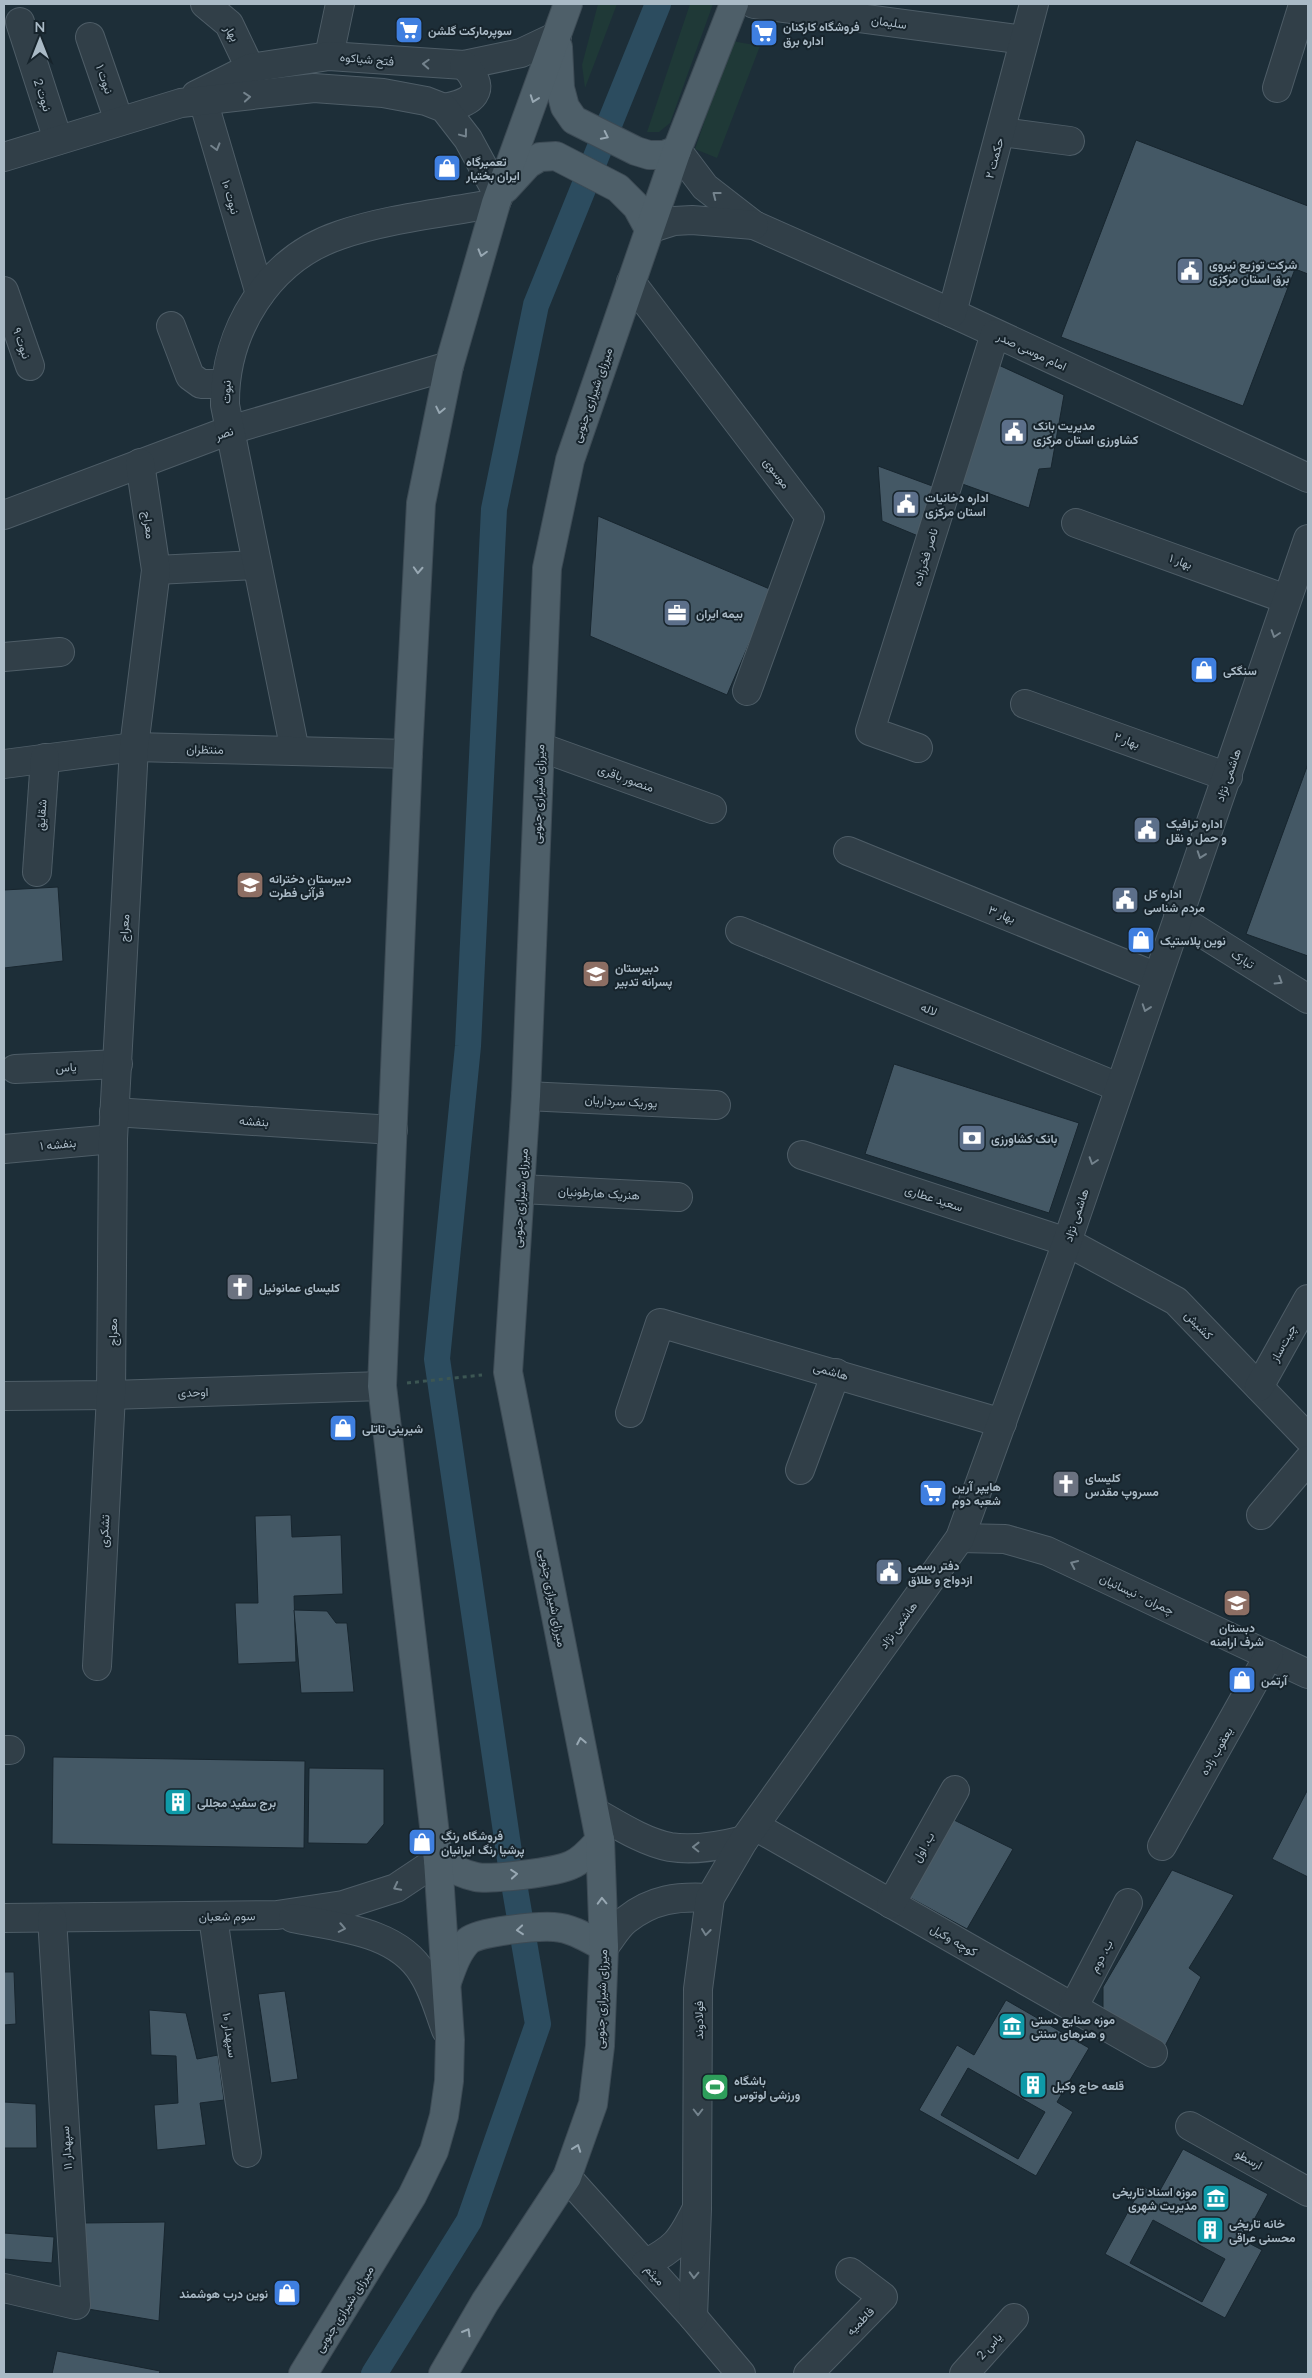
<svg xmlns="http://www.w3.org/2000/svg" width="1312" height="2378" font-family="Lato,Vazirmatn,sans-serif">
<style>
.green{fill:#1f3937}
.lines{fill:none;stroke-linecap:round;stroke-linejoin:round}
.canal{stroke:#2c4c5f;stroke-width:26}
.building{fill:#445865;stroke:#18262f;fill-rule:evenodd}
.minor-casing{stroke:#4e5d67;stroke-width:30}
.major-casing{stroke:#3d4b55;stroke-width:30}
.path{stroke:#3c5653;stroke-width:3;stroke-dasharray:4 4;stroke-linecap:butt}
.minor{stroke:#313f48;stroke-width:28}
.major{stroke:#4e5f69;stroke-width:28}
.oneway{stroke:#74838d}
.oneway2{stroke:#98a8b3}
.labels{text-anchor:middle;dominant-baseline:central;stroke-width:4;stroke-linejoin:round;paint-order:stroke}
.street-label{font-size:12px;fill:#aabac6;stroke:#17242c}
.poi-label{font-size:12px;font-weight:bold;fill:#aabac6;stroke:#17242c;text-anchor:start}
</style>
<rect width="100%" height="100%" fill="#1d2e38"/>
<!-- green -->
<g class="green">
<path d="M598 4H617L585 88 582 65Z"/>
<path d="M690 4H713L670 123 659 132H647Z"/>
<path d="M732 41 760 46 717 158 695 149Z"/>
</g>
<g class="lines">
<!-- canal -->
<path class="canal" d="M374 2374 469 2221 538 2024 511 1866 437 1359 468 1046 494 509 536 305 658 4"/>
</g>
<!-- building -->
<g class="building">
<path d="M1136 140 1308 206V274L1295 269 1243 406 1061 337Z"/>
<path d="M992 362 1064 395 1051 468 1039 469 1029 508 954 481Z"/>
<path d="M878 466 935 487 923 538 882 521Z"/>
<path d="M598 516 772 590 727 695 590 636Z"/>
<path d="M1308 764V956L1246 934Z"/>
<path d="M58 887 63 961 4 968V890Z"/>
<path d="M894 1064 1079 1123 1049 1213 865 1154Z"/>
<path d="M291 1515 292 1537 341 1535 343 1594 294 1596 296 1662 238 1664 235 1603H258L255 1516Z"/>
<path d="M294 1610 327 1611 336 1623H347L354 1692 301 1693Z"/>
<path d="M53 1757 305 1761 304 1848 52 1844Z"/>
<path d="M309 1768 384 1769V1824L367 1844 308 1843Z"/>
<path d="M1308 1789V1877L1272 1859Z"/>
<path d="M954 1820 1013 1849 967 1929 909 1897Z"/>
<path d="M1172 1870 1234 1895 1189 1968 1201 1977 1165 2046 1103 2009V1987Z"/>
<path d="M4 1972H14L16 2024 4 2025Z"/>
<path d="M285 1991 298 2079 271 2083 258 1994Z"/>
<path d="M1006 2000 1089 2048 1057 2102 1073 2112 1036 2176 919 2110 957 2045 974 2055ZM968 2068 1045 2112 1018 2159 941 2115Z"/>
<path d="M149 2010 186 2013 197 2059 218 2055 224 2100 200 2103 206 2145 157 2150 154 2105 178 2103 176 2056 151 2055Z"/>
<path d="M4 2102 36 2104 37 2148H4Z"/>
<path d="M1183 2149 1268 2194 1243 2240 1262 2250 1225 2318 1105 2254 1142 2186 1158 2194ZM1153 2220 1225 2259 1202 2302 1130 2263Z"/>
<path d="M165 2222 159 2321 88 2309 84 2223Z"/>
<path d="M4 2233 54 2237 52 2263 4 2259Z"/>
<path d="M57 2351 160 2371 159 2374H52Z"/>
</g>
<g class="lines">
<defs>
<g id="minor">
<path d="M205 4 229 24 250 68"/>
<path d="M754 4 1024 40"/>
<path d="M20 22 58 140"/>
<path d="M90 37 119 121"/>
<path d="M329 56 340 4"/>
<path d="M1277 88 1303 5"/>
<path d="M196 95 250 68 329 56 464 65 521 53 557 36"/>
<path d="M203 100 260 294"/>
<path d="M444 108C472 103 489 91 464 65"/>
<path d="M1001 132 1070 141"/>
<path d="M677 150 705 187 754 225 952 313 1308 478"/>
<path d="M4 157 181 103 314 88 383 93 426 101 444 108 468 139 499 196"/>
<path d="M649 229 674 221 692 220 754 225"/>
<path d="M631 282 810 517 747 691"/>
<path d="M4 291 30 366"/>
<path d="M952 313 1034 4"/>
<path d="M171 326 190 376 201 384H224"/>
<path d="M4 515 230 430 449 366"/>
<path d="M1076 523 1286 599"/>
<path d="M156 570 257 565"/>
<path d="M4 657 60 652"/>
<path d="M1025 704 1228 777"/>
<path d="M540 747 712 809"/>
<path d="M918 748 870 731 995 334"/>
<path d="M295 751 225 405C224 331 268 259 340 235 389 218 446 213 496 203"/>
<path d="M4 764 134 747 408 754"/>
<path d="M848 851 1157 977"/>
<path d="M37 872 45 758"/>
<path d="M1178 918 1308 999"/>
<path d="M740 931 1118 1087"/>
<path d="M15 1069 118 1064"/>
<path d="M526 1096 716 1105"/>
<path d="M114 1112 393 1130"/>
<path d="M4 1149 113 1139"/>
<path d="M802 1155 1067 1242 1176 1301 1308 1438"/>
<path d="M521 1189 678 1197"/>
<path d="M1259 1387 1308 1299"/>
<path d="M4 1396 111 1395 382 1386"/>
<path d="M630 1413 660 1323 1002 1423"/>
<path d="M800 1470 836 1373"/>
<path d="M1261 1515 1308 1460"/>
<path d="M960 1538 1005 1539 1047 1551 1308 1674"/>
<path d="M97 1666 111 1395 113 1139 134 747 156 570 140 463"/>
<path d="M4 1750H10"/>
<path d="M595 1812C618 1825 644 1842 670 1847 694 1851 720 1846 744 1840"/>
<path d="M755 1826 1153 2053"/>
<path d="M1162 1846 1269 1655"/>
<path d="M891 1904 955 1790"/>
<path d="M213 1917 247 2153"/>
<path d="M4 1918 277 1915 343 1905 396 1888 438 1860"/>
<path d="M293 1918C337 1927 398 1931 423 1974 434 1991 439 2012 446 2030"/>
<path d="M604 1947C611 1939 617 1927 626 1920 652 1899 678 1896 710 1898"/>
<path d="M1073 2008 1128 1903"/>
<path d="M1190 2126 1308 2192"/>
<path d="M567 2177 693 2317 741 2374"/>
<path d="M645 2264C675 2248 680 2242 695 2212"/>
<path d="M4 2288 76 2305 52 1918"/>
<path d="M693 2317 697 2209 698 1989 710 1898 744 1840 960 1538 1067 1242 1308 539"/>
<path d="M808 2374 883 2297 850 2272"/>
<path d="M964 2374 1014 2318"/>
</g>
<g id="major">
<path d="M558 47 560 88 565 107 574 120 636 151 649 155H664L677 150"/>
<path d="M505 189 528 164 540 157 556 156 618 188 637 207 649 229"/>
<path d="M438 1860C450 1868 462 1874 476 1877 491 1880 557 1872 571 1865 583 1860 592 1849 600 1840"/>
<path d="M447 1982C452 1968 457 1952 468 1941 480 1931 537 1926 554 1927 572 1928 589 1939 604 1947"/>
<path d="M303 2374 412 2196 434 2151 444 2116 449 2081 450 2040 438 1860 382 1386 408 754 421 503 449 366 496 203 568 4"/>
<path d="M443 2374 485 2302 567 2177 593 2104 600 2046 604 1947 600 1840 508 1372 526 1096 547 568 570 460 677 150 734 4"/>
</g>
</defs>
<!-- minor casing -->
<use href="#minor" class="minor-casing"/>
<!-- major casing -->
<use href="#major" class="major-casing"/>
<!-- path -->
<path class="path" d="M407 1383 482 1375"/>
<!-- minor -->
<use href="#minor" class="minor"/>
<!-- major -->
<use href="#major" class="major"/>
</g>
<!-- one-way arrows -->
<defs><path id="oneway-chevron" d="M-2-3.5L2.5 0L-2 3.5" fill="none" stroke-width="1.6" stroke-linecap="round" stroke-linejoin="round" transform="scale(1.25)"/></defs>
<g class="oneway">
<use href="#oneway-chevron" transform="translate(426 64) rotate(-177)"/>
<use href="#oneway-chevron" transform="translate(247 97) rotate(-5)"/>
<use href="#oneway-chevron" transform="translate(464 134) rotate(53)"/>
<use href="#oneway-chevron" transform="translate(216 147) rotate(74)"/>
<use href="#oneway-chevron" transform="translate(716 195) rotate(-142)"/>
<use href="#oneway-chevron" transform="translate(1275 634) rotate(108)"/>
<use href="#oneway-chevron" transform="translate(1201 855) rotate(109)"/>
<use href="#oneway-chevron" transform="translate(1279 981) rotate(32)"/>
<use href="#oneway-chevron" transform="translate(1146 1008) rotate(109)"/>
<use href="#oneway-chevron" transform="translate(1093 1161) rotate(108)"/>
<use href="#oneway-chevron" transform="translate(1074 1564) rotate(-155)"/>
<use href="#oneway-chevron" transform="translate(696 1847) rotate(-179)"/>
<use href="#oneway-chevron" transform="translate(397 1887) rotate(153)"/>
<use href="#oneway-chevron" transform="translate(342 1928) rotate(11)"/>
<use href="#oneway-chevron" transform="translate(706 1932) rotate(97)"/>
<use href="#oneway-chevron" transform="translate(698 2112) rotate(90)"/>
<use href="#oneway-chevron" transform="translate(694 2275) rotate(92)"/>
</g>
<g class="oneway2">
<use href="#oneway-chevron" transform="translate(534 99) rotate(110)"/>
<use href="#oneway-chevron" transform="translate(605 136) rotate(26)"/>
<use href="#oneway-chevron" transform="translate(482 253) rotate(106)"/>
<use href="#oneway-chevron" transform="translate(440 410) rotate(102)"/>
<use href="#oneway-chevron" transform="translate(418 570) rotate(93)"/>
<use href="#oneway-chevron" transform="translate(581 1741) rotate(-101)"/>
<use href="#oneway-chevron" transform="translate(514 1874) rotate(-5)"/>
<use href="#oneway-chevron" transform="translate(602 1901) rotate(-92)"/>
<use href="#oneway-chevron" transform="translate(520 1930) rotate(175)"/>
<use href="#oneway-chevron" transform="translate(577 2148) rotate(-70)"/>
<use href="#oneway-chevron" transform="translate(467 2332) rotate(-60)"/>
</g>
<!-- icons -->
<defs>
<symbol id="supermarket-square" viewBox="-11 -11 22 22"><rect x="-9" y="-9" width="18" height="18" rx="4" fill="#3f7fe0" stroke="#17242c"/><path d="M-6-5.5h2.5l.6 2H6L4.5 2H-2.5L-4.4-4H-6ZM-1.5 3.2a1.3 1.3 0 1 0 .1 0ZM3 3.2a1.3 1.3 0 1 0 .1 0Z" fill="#fff"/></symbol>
<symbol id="shop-square" viewBox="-11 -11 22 22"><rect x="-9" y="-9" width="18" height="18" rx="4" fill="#3f7fe0" stroke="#17242c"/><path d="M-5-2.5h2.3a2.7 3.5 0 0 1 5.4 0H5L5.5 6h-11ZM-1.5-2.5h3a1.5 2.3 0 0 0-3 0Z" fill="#fff"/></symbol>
<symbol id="civic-square" viewBox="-11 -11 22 22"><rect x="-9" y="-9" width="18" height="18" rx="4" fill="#5c6f8a" stroke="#17242c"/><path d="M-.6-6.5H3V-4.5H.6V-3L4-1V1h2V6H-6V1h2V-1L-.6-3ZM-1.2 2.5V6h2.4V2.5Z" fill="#fff"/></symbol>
<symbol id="office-square" viewBox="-11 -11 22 22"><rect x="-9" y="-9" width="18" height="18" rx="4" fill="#5c6f8a" stroke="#17242c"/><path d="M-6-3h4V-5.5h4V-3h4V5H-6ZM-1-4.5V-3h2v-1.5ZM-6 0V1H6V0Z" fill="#fff"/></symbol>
<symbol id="school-square" viewBox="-11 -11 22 22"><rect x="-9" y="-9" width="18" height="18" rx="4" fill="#8d6e63" stroke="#17242c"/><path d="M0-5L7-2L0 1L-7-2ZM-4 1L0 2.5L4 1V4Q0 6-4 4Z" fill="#fff"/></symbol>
<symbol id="bank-square" viewBox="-11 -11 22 22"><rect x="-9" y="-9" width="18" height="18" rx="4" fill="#5c6f8a" stroke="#17242c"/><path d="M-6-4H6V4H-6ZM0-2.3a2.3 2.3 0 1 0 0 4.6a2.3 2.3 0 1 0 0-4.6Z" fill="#fff"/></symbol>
<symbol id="church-square" viewBox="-11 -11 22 22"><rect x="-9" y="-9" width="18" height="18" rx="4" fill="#6b7280" stroke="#17242c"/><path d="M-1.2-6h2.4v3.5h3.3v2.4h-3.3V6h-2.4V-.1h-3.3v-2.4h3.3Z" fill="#fff"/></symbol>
<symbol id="building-square" viewBox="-11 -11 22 22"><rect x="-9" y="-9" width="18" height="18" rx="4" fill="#0f9aa8" stroke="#17242c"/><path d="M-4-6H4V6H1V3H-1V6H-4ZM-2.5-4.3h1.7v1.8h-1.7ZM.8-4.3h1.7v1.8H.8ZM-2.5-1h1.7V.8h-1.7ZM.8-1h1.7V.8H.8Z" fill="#fff"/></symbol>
<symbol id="museum-square" viewBox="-11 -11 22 22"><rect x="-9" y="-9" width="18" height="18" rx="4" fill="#0f9aa8" stroke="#17242c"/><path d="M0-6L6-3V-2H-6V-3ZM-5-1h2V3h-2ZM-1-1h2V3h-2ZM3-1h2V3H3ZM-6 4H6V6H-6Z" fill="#fff"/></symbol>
<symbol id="stadium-square" viewBox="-11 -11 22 22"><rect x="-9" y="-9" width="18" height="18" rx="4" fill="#2e9e5b" stroke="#17242c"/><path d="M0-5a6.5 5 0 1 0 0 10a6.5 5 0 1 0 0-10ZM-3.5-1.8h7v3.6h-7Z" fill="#fff"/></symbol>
</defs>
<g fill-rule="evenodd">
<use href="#supermarket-square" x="393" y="14" width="32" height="32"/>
<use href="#supermarket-square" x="748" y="17" width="32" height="32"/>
<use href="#shop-square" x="431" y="152" width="32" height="32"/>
<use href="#civic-square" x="1174" y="255" width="32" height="32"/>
<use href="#civic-square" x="998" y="416" width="32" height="32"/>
<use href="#civic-square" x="890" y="488" width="32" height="32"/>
<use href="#office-square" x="661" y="597" width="32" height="32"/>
<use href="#shop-square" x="1188" y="654" width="32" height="32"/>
<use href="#civic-square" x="1131" y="814" width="32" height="32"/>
<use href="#school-square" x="234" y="869" width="32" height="32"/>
<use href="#civic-square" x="1109" y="884" width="32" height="32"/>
<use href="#shop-square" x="1125" y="924" width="32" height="32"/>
<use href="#school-square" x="580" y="958" width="32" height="32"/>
<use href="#bank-square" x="956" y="1122" width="32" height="32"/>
<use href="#church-square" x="224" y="1271" width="32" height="32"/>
<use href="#shop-square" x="327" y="1412" width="32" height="32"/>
<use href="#church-square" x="1050" y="1468" width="32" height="32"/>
<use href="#supermarket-square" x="917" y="1477" width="32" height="32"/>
<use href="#civic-square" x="873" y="1556" width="32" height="32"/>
<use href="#school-square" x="1221" y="1587" width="32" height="32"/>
<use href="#shop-square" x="1226" y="1664" width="32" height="32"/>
<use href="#building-square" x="162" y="1786" width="32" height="32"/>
<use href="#shop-square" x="406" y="1826" width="32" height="32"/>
<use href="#museum-square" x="996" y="2010" width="32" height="32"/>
<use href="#building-square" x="1017" y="2069" width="32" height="32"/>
<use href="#stadium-square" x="699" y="2071" width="32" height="32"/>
<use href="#museum-square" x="1200" y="2182" width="32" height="32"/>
<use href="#building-square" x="1194" y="2214" width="32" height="32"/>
<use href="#shop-square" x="271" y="2277" width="32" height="32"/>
</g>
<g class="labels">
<!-- street labels -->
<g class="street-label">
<text transform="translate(889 22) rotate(8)">سلیمان</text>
<text transform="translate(232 33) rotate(59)">بهار</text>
<text transform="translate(367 59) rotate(5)">فتح شیاکوه</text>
<text transform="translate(105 79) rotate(71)">نبوت ۱</text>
<text transform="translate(43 95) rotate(72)">نبوت 2</text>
<text transform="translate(994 158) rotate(-75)">حکمت ۲</text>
<text transform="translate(231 197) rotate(74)">نبوت ۱۰</text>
<text transform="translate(22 343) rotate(71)">نبوت ۹</text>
<text transform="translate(1032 351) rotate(25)">امام موسی صدر</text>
<text transform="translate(226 392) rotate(-89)">نبوت</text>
<text transform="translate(592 395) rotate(-71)">میرزای شیرازی جنوبی</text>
<text transform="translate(224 433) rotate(-19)">نصر</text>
<text transform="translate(777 473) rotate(53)">موسوی</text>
<text transform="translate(149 525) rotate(82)">معراج</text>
<text transform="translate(925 557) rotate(-73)">ناصر فخرزاده</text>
<text transform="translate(1181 561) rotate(20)">بهار ۱</text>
<text transform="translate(1127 740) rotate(20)">بهار ۲</text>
<text transform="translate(205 749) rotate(1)">منتظران</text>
<text transform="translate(1228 775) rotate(-71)">هاشمی نژاد</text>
<text transform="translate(626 778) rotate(20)">منصور باقری</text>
<text transform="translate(538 794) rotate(-88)">میرزای شیرازی جنوبی</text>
<text transform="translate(41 815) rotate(-86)">شقایق</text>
<text transform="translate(1002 914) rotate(22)">بهار ۳</text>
<text transform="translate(124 928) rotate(-87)">معراج</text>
<text transform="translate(1243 959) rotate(32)">تبارک</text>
<text transform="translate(929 1009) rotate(22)">لاله</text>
<text transform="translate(66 1067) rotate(-3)">یاس</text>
<text transform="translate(621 1101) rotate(3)">یوریک سرداریان</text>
<text transform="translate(254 1121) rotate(4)">بنفشه</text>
<text transform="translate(58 1144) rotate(-5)">بنفشه ۱</text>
<text transform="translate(599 1193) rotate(3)">هنریک هارطونیان</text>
<text transform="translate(520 1198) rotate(-86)">میرزای شیرازی جنوبی</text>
<text transform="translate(934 1198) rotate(18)">سعید عطاری</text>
<text transform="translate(1076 1215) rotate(-72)">هاشمی نژاد</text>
<text transform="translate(1199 1325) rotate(46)">کشیش</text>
<text transform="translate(112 1332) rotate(-90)">معراج</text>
<text transform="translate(1283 1343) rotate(-61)">چیت‌ساز</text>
<text transform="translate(831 1371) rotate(16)">هاشمی</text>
<text transform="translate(193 1392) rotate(-2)">اوحدی</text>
<text transform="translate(104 1531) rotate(-87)">تشکری</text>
<text transform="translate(1137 1594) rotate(25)">چمران - نیسانیان</text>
<text transform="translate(553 1598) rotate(79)">میرزای شیرازی جنوبی</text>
<text transform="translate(898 1625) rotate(-54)">هاشمی نژاد</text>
<text transform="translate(1216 1751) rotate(-60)">یعقوب زاده</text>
<text transform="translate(923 1847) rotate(-61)">ب. اول</text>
<text transform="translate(227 1916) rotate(-1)">سوم شعبان</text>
<text transform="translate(954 1940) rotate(30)">کوچه وکیل</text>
<text transform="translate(1101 1956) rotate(-62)">ب. دوم</text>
<text transform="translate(601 1999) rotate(-88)">میرزای شیرازی جنوبی</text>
<text transform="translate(698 2020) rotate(-90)">فولادوند</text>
<text transform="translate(230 2035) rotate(82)">سپهدار ۱۰</text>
<text transform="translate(66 2148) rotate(-94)">سپهدار ۱۱</text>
<text transform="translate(1249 2159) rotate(29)">ارسطو</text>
<text transform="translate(655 2275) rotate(48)">میثم</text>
<text transform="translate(344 2309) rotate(-58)">میرزای شیرازی جنوبی</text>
<text transform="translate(860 2321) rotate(-46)">فاطمیه</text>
<text transform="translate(989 2346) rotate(-48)">یاس 2</text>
</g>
<!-- poi labels -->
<g class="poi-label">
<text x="783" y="26">فروشگاه کارکنان<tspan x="783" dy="14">اداره برق</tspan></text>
<text x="428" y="30">سوپرمارکت گلشن</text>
<text x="466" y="161">تعمیرگاه<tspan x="466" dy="14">ایران بختیار</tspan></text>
<text x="1209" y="264">شرکت توزیع نیروی<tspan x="1209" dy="14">برق استان مرکزی</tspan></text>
<text x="1033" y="425">مدیریت بانک<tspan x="1033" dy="14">کشاورزی استان مرکزی</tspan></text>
<text x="925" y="497">اداره دخانیات<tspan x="925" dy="14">استان مرکزی</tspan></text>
<text x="696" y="613">بیمه ایران</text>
<text x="1223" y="670">سنگکی</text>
<text x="1166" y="823">اداره ترافیک<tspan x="1166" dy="14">و حمل و نقل</tspan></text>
<text x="269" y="878">دبیرستان دخترانه<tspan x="269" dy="14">قرآنی فطرت</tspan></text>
<text x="1144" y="893">اداره کل<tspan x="1144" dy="14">مردم شناسی</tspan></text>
<text x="1160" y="940">نوین پلاستیک</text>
<text x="615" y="967">دبیرستان<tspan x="615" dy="14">پسرانه تدبیر</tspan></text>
<text x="991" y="1138">بانک کشاورزی</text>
<text x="259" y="1287">کلیسای عمانوئیل</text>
<text x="362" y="1428">شیرینی تاتلی</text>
<text x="1085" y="1477">کلیسای<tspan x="1085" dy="14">مسروپ مقدس</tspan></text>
<text x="952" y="1486">هایپر آرین<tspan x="952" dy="14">شعبه دوم</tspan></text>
<text x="908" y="1565">دفتر رسمی<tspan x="908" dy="14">ازدواج و طلاق</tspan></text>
<text x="1237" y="1627" text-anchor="middle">دبستان<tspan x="1237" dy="14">شرف ارامنه</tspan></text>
<text x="1261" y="1680">آرتمن</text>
<text x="197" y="1802">برج سفید مجللی</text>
<text x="441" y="1835">فروشگاه رنگِ<tspan x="441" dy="14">پرشیا رنگ ایرانیان</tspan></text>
<text x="1031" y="2019">موزه صنایع دستی<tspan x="1031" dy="14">و هنرهای سنتی</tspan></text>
<text x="734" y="2080">باشگاه<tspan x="734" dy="14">ورزشی لوتوس</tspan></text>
<text x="1052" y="2085">قلعه حاج وکیل</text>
<text x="1197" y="2191" text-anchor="end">موزه اسناد تاریخی<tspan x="1197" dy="14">مدیریت شهری</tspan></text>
<text x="1229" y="2223">خانه تاریخی<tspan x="1229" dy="14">محسنی عراقی</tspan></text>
<text x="268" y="2293" text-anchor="end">نوین درب هوشمند</text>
</g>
</g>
<!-- border -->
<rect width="1312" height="2378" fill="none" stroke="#aabac6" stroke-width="10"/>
<!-- north arrow -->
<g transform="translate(40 40)" stroke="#17242c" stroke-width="4" paint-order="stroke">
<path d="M0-4L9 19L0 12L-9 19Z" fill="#aabac6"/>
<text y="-8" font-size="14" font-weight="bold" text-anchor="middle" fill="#aabac6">N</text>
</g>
</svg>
